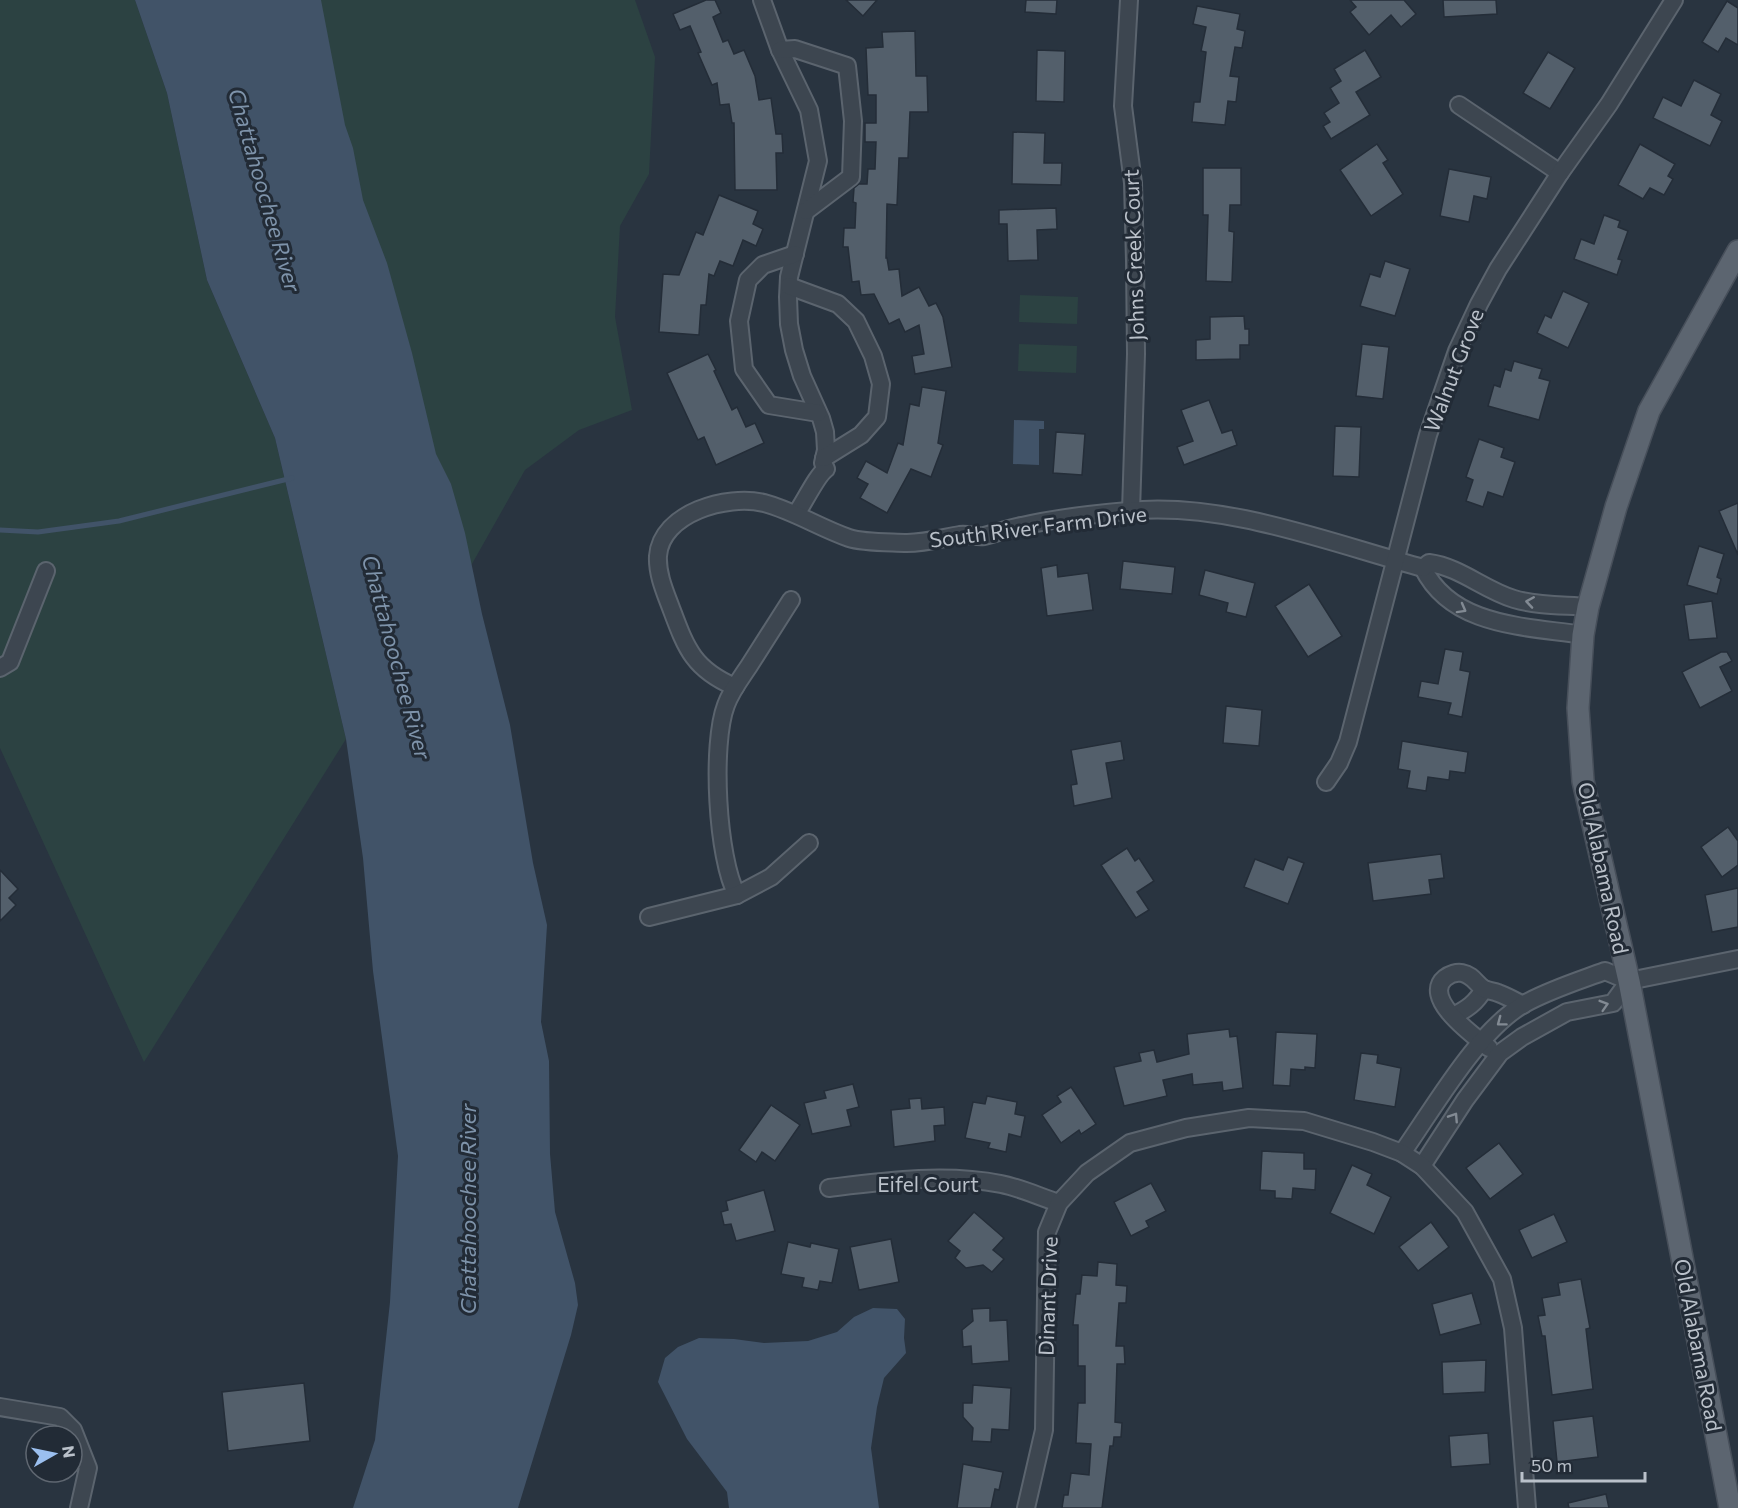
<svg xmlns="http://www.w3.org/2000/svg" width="1738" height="1508" font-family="Commissioner,sans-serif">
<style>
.green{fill:#2c4242}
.water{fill:#415368}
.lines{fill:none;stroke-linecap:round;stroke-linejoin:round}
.stream{stroke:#415368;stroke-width:5}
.building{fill:#535f6b;stroke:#242d38;stroke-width:1.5}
.minor-casing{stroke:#5b646e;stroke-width:20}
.major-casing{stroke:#474f5a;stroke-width:24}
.minor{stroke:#3d4650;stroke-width:16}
.major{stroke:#5c6570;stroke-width:21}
.oneway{stroke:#828a93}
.labels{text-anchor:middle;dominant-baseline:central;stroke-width:6;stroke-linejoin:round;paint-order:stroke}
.street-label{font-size:21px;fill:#bac1ca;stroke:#222b36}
.water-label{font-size:22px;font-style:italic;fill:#7e93aa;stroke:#222b36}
</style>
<rect width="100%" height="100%" fill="#293440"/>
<!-- green -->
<g class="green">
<path d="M0 0H135L167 93 207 280 275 438 346 739 144 1062 0 748Z"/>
<path d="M285 0H635L655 57 649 174 620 226 615 317 632 410 579 430 525 470 442 617Z"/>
<path d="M1020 295 1078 297 1077 324 1019 322Z"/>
<path d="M1019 344 1077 346 1076 373 1018 371Z"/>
</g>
<!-- water -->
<g class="water">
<path d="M135 0H321L345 125 353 148 363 200 387 263 412 353 436 454 451 484 465 533 482 614 510 725 533 863 547 925 541 1022 549 1061 550 1154 555 1212 575 1283 578 1305 571 1335 518 1508H353L375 1440 390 1302 398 1156 373 971 363 858 346 739 275 438 207 280 167 93Z"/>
<path d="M1014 420 1044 421V429H1039V465L1013 464Z"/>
<path d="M873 1308 897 1309 905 1319 904 1338 906 1353 884 1378 877 1407 871 1448 879 1508H729L727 1492 687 1439 658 1382 665 1358 678 1347 699 1338 734 1339 764 1343 808 1341 837 1332 854 1317Z"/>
</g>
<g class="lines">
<!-- stream -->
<path class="stream" d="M0 530 38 532 119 521 292 478"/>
</g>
<!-- building -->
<g class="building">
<path d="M706 0H715L721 13 713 17 723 42 728 40 734 54 744 50 755 76 759 100 771 98 776 134H782L783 153H776L777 190H735L734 123H732L729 104 720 105 717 83 712 85 698 53 701 52 690 26 680 30 673 14Z"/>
<path d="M846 0H877L863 16Z"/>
<path d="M1026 0H1057L1056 14 1025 12Z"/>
<path d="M1350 0H1404L1416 14 1401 27 1391 15 1369 35 1350 12 1356 7Z"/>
<path d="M1443 0H1496L1497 14 1444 17Z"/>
<path d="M1727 1 1738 8V45L1726 38 1718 52 1702 42Z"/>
<path d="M1197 6 1240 14 1237 29 1245 31 1242 48 1235 47 1230 76 1239 77 1236 102 1228 101 1225 125 1192 122 1194 102H1200L1206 52 1201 51 1206 27 1193 24Z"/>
<path d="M915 31 916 76H927L928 112H910L908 158H899L897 205 887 204 886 258H887L889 270 899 269 902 296 919 287 929 306 936 303 943 317 952 367 915 374 912 356 924 354 919 325 905 332 899 319 889 324 874 294 861 295 859 281 852 282 848 247H843L844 228H855L856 203 853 202 854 188 859 184H867L868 169H875L876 142H865V123H876V95H868L866 48 883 47 882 32Z"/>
<path d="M1037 50 1065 51 1064 102 1036 101Z"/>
<path d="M1365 50 1381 77 1356 92 1370 115 1331 139 1323 126 1330 122 1324 113 1339 103 1330 88 1341 81 1334 69Z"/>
<path d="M1548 52 1575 68 1550 109 1523 93Z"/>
<path d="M1694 80 1721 94 1711 115 1722 121 1710 146 1653 118 1663 97 1681 106Z"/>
<path d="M1013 132 1045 133 1044 163H1062L1061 185 1012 184Z"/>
<path d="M1377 144 1388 160 1383 163 1403 194 1371 216 1340 170Z"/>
<path d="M1640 144 1675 164 1668 176 1673 179 1664 195 1650 188 1643 199 1618 185Z"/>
<path d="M1203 168H1241V205H1230L1229 231 1234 232 1232 282 1206 281 1208 215H1203Z"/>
<path d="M1449 169 1491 177 1487 199 1474 196 1469 222 1440 216Z"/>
<path d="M719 195 758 211 753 224 763 229 756 246 743 240 733 266 720 261 714 276 709 274 706 305H701L699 335 659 332 663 274 679 275 696 232 703 235Z"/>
<path d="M1056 208 1057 229 1037 230 1038 260 1008 261 1007 224H999V210Z"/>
<path d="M1604 215 1620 221 1618 227 1628 231 1618 259 1622 260 1617 275 1574 259 1581 239 1594 244Z"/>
<path d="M1385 261 1410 269 1395 316 1360 306 1370 274 1380 277Z"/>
<path d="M1563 291 1589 303 1568 348 1537 333 1545 315 1551 318Z"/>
<path d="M1244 316 1245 329H1249V345H1240V359L1196 360V340L1210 339V317Z"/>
<path d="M1362 344 1389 347 1383 399 1356 396Z"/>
<path d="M708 354 716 370 714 371 732 410 737 407 746 427 755 423 764 443 716 465 704 437 698 440 667 373Z"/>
<path d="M1514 361 1542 369 1539 378 1550 381 1539 420 1488 406 1494 385 1500 387 1505 369 1511 371Z"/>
<path d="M922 387 946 391 938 443 943 445 931 477 911 469 887 513 860 498 868 484 857 478 866 461 887 473 898 443 903 445 910 404 919 406Z"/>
<path d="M1209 400 1222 433 1232 430 1237 445 1184 465 1177 447 1193 441 1181 410Z"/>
<path d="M1335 426 1361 427 1359 477 1333 476Z"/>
<path d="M1056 432 1085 434 1082 475 1053 473Z"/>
<path d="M1479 439 1504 448 1501 457 1515 462 1503 497 1488 492 1483 507 1466 501 1473 480 1466 477Z"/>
<path d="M1738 503V555L1719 511Z"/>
<path d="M1699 546 1724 554 1717 577 1721 579 1717 594 1687 585Z"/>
<path d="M1123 561 1175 567 1172 594 1120 589Z"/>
<path d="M1057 565 1058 577 1088 573 1093 610 1047 616 1041 568Z"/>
<path d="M1205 570 1255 583 1246 617 1226 612 1228 603 1199 595Z"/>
<path d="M1309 584 1342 636 1308 657 1275 606Z"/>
<path d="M1712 601 1717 638 1689 640 1684 605Z"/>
<path d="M1445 649 1463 652 1460 670 1470 672 1462 717 1448 714 1451 703 1418 697 1421 681 1438 684Z"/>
<path d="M1721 652H1727L1732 661 1720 667 1732 691 1700 708 1682 672Z"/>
<path d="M1226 706 1262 710 1259 746 1223 743Z"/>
<path d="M1121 741 1124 760 1106 763 1112 798 1074 806 1071 785 1077 784 1071 750Z"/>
<path d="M1402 741 1468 752 1465 773 1450 771 1449 780 1428 777 1426 791 1407 788 1410 771 1398 769Z"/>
<path d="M1728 827 1738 841V865L1722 877 1701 847Z"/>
<path d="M1127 848 1135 861 1139 858 1154 881 1137 892 1149 910 1136 918 1101 865Z"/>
<path d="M1441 854 1444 878 1429 880 1431 894 1373 901 1368 863Z"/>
<path d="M1288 857 1304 863 1288 904 1244 887 1255 859 1283 870Z"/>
<path d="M0 870 18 889 9 898 16 905 0 921Z"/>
<path d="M1738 888V927L1712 932 1705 895Z"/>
<path d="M1229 1029 1230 1037 1237 1036 1243 1088 1223 1091 1222 1082 1193 1085 1192 1074 1163 1080 1167 1096 1124 1106 1114 1067 1141 1061 1139 1053 1154 1050 1157 1062 1189 1054 1187 1034Z"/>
<path d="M1276 1032 1317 1034 1315 1068 1305 1067V1070L1291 1069 1290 1086 1273 1085Z"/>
<path d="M1361 1053 1378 1055 1377 1063 1401 1068 1395 1107 1354 1100Z"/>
<path d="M853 1084 859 1107 847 1110 851 1126 812 1134 804 1103 826 1098 824 1091Z"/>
<path d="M1071 1087 1096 1124 1081 1134 1079 1130 1061 1143 1042 1115 1061 1102 1057 1096Z"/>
<path d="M987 1096 1017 1102 1015 1114 1025 1116 1021 1137 1009 1134 1006 1152 988 1148 990 1143 965 1138 973 1102 985 1104Z"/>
<path d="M921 1098 922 1109 944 1107 945 1125 934 1126 935 1141 894 1147 891 1110 910 1108 909 1099Z"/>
<path d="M771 1105 800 1125 775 1161 762 1152 756 1162 739 1150Z"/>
<path d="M1499 1143 1523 1174 1490 1199 1466 1168Z"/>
<path d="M1262 1151 1304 1153V1169H1316L1315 1190 1293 1188 1292 1199 1275 1198V1191L1260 1190Z"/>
<path d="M1352 1165 1372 1174 1367 1185 1391 1197 1374 1234 1330 1213Z"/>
<path d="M1151 1183 1166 1211 1146 1221 1149 1227 1131 1236 1114 1202Z"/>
<path d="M764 1190 775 1231 736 1241 731 1224 724 1225 721 1212 728 1210 726 1201Z"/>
<path d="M974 1212 1004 1238 993 1250 1004 1259 992 1272 983 1265 966 1268 955 1258 960 1251 948 1241Z"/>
<path d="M1554 1214 1567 1242 1532 1258 1519 1230Z"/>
<path d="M1431 1222 1449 1247 1418 1271 1399 1247Z"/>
<path d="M891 1239 899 1282 859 1290 850 1247Z"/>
<path d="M788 1242 810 1247 811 1243 839 1249 832 1283 820 1281 818 1290 802 1287 804 1278 781 1274Z"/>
<path d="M1098 1262 1117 1264 1116 1285 1127 1286 1126 1303H1119L1116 1346H1124L1125 1364H1117L1115 1422 1122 1423 1121 1437H1114L1113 1446H1110L1102 1508H1062L1064 1495H1068L1071 1473 1089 1475 1091 1444 1076 1443 1078 1403H1085V1366H1078V1325H1073L1076 1294H1080L1082 1275 1097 1276Z"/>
<path d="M1581 1279 1590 1328 1586 1329 1593 1389 1552 1395 1545 1336H1542L1538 1316 1545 1315 1542 1298 1560 1295 1558 1283Z"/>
<path d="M1472 1293 1481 1324 1440 1335 1432 1304Z"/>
<path d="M990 1308V1321L1007 1320 1009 1361 972 1364 971 1346 963 1347 962 1330 973 1321 972 1309Z"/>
<path d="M1486 1360 1485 1392 1443 1394 1442 1362Z"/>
<path d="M304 1383 310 1441 228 1451 222 1392Z"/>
<path d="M973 1385 1011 1388 1009 1430 992 1429 991 1442 972 1441 973 1428 963 1417V1403H972Z"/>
<path d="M1593 1416 1598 1457 1557 1462 1553 1421Z"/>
<path d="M1488 1433 1490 1464 1451 1467 1449 1436Z"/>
<path d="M963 1464 1003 1472 999 1490 995 1489 991 1508H957Z"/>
<path d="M1606 1494 1609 1508H1569L1568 1503Z"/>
</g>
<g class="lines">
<defs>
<g id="minor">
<path d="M762 0 780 50 809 110 818 161 789 277 788 297 789 324 794 350 802 376 821 418 825 432 826 450 823 463 826 469C817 475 804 503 796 514"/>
<path d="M1129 0 1123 106 1133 183 1135 261 1136 354 1131 511"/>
<path d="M780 50 795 49 847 66 853 121 851 177 806 211"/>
<path d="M1459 105 1560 173"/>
<path d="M795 254 763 265 748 280 739 321 744 369 769 405 818 413"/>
<path d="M789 286 838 304 856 321 873 356 881 384 877 417 861 435 824 458"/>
<path d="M1423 568C1452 627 1525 626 1583 635"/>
<path d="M0 668 10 662 46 571"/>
<path d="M735 687C693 669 686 648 671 608 665 592 657 574 658 556 661 513 727 494 764 503 794 511 820 528 849 538 864 543 891 542 907 543 925 543 943 538 960 535 968 534 976 537 984 536 997 533 1009 528 1022 526 1056 518 1093 514 1128 511 1225 501 1330 543 1423 568L1429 563C1460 567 1484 590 1514 599 1537 606 1564 605 1588 607"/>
<path d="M1326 782 1339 763 1348 742 1428 435 1457 351 1479 304 1498 269 1560 173 1609 104 1674 0"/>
<path d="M737 895C717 859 711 744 726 705 731 691 741 678 749 666 763 644 777 622 791 600"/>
<path d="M649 917 737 895 771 877 809 843"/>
<path d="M1629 981 1738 959"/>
<path d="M1453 1016C1467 1009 1476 1003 1484 989"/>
<path d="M1489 1048C1474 1036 1421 998 1445 978 1450 974 1457 972 1462 973 1473 975 1476 984 1484 989 1488 991 1494 991 1498 993 1507 996 1515 1001 1523 1005"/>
<path d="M1402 1153C1434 1108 1477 1031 1524 1004 1549 990 1578 981 1605 971L1629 981"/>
<path d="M1422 1166 1465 1100 1500 1053 1522 1037 1567 1012 1613 1003 1629 981"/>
<path d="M829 1188C886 1181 944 1173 1001 1184 1021 1188 1040 1197 1059 1203"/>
<path d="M0 1407 60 1417 73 1430 88 1468 79 1508"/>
<path d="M1026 1508 1044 1430 1047 1232 1059 1203 1087 1173 1130 1143 1186 1128 1249 1118 1304 1121 1373 1142 1402 1153 1422 1166 1465 1212 1502 1279 1513 1328 1527 1508"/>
</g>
<path id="major" d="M1730 1508 1629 981 1583 781 1578 708 1583 635 1588 607 1616 507 1649 411 1738 251"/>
</defs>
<!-- minor casing -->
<use href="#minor" class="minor-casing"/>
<!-- major casing -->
<use href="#major" class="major-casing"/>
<!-- minor -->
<use href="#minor" class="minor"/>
<!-- major -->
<use href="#major" class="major"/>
</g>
<!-- one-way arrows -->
<defs><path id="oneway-chevron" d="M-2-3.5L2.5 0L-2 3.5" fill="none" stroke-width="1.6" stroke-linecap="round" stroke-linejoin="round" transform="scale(1.5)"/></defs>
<g class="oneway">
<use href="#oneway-chevron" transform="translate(1530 602) rotate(-171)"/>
<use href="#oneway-chevron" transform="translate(1462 609) rotate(29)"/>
<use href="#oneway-chevron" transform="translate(1604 1005) rotate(-17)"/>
<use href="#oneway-chevron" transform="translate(1501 1022) rotate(143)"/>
<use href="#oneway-chevron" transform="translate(1454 1117) rotate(-57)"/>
</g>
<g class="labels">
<!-- street labels -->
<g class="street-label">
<text transform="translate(1133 255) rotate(-92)">Johns Creek Court</text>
<text transform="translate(1453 370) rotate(-69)">Walnut Grove</text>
<text transform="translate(1038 526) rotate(-7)">South River Farm Drive</text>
<text transform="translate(1604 868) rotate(78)">Old Alabama Road</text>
<text x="928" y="1183">Eifel Court</text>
<text transform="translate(1047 1296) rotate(-88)">Dinant Drive</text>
<text transform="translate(1699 1345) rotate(79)">Old Alabama Road</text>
</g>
<!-- water labels -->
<g class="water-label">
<text transform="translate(265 190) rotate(74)">Chattahoochee River</text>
<text transform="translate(397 657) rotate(75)">Chattahoochee River</text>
<text transform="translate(467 1209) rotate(-90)">Chattahoochee River</text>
</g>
</g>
<!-- north arrow -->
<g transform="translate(54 1454) rotate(81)"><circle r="28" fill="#222b36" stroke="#5f6771" stroke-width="1.5"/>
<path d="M0-4.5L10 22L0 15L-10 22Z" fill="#9bbfef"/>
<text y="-9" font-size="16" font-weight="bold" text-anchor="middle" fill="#bac1ca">N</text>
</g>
<!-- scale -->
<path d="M1522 1472v9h123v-9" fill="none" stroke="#bac1ca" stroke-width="3"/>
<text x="1531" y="1472" font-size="18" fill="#bac1ca" stroke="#222b36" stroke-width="4.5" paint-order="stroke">50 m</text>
</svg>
